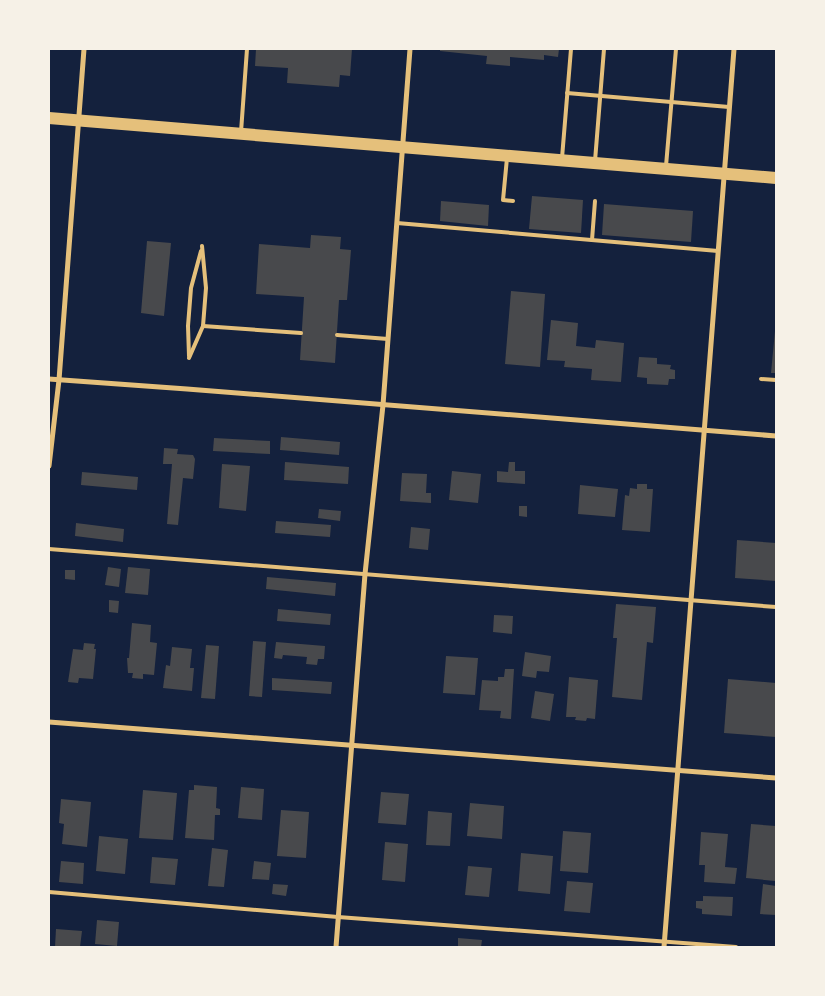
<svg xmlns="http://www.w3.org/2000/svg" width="825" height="996" font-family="Arial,sans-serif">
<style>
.building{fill:#48494c}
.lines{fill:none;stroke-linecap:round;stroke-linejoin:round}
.service{stroke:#e5c07b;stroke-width:4}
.minor{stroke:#e5c07b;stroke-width:5}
.primary{stroke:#e5c07b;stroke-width:12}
</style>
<rect width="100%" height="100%" fill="#14213d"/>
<!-- building -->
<g class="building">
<path d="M256 49H352L350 76 340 75 339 87 287 83 288 68 255 66Z"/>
<path d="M440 49H559L558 57 544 55V60L510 57V66L486 64 487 56 440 51Z"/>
<path d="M532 196 583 200 581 233 529 229Z"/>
<path d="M441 201 489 205 488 226 440 221Z"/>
<path d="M604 204 693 211 691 242 602 235Z"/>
<path d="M311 235 341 237 340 249 351 250 347 300H339L335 363 300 360 304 297 256 294 259 244 310 248Z"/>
<path d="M147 241 171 243 164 316 141 313Z"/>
<path d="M511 291 545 294 540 367 505 364Z"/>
<path d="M551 320 578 323 576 346 595 348 596 340 624 343 621 382 591 380 592 369 564 367 565 361 547 360Z"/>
<path d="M775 331H776V373H771Z"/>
<path d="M639 357 657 358V364L671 365 670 369 675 370V379H669L668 385 647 384V378L637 377Z"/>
<path d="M281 437 340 442 339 455 280 450Z"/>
<path d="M214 438 270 441V454L213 451Z"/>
<path d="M164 448 178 449 177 454 193 455 195 459 193 479 183 478 178 525 167 524 172 464H163Z"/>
<path d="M285 462 349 467 348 484 284 480Z"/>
<path d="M509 462H515V471H525V484L497 482V471L508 472Z"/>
<path d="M222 464 250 466 246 511 219 508Z"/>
<path d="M452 471 481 474 478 503 449 500Z"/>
<path d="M82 472 138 477 137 490 81 485Z"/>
<path d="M402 473 427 474 426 493H431V503L400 501Z"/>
<path d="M637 484H647V489H653L650 532 622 530 625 495 629 496 630 488 637 489Z"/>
<path d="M580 485 618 489 615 517 578 514Z"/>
<path d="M519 506H527V517L519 516Z"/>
<path d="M319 509 341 511 340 521 318 518Z"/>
<path d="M276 521 331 525 330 537 275 533Z"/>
<path d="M76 523 124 529 123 542 75 536Z"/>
<path d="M411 527 430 529 428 550 409 548Z"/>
<path d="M737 540 776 543V581L735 578Z"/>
<path d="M108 567 121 569 119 587 105 585Z"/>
<path d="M128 567 150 569 148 595 125 593Z"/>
<path d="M65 570H75V580L65 579Z"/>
<path d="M267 577 336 583 335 596 266 589Z"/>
<path d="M109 600 119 601 118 613 109 612Z"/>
<path d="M616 604 656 607 653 643 647 642 642 700 612 697 617 638H613Z"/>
<path d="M278 609 331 614 330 625 277 621Z"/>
<path d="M494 615 513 616 512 634 493 632Z"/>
<path d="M132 623 151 625 150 642 157 643 154 675 143 674V679L132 678 133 673H128L127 658H129Z"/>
<path d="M253 641 266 642 262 697 249 696Z"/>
<path d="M276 642 325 646 324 659H318L317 665 306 664 307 657 283 655 282 659 274 658Z"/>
<path d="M84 643 95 644 94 649H96L93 679 79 678 78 683 68 682 73 649 83 650Z"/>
<path d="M206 645 219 646 215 699 201 698Z"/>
<path d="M172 647 192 649 190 668H194L192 691 163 688 166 665 170 666Z"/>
<path d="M525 652 551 656 549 672 537 671 536 678 522 676Z"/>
<path d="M446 656 478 658 475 695 443 693Z"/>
<path d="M505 669H514L511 719 500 718 501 711 479 710 482 680 498 681V677H504Z"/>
<path d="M569 677 598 680 595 719 587 718 586 721 575 720 576 717H566Z"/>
<path d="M272 678 332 682 331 694 272 690Z"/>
<path d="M728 679 776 683V737L724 733Z"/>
<path d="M535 691 554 694 550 721 531 718Z"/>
<path d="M194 785 217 787 216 808 220 809V815H215L214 840 185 838 189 790H194Z"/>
<path d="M241 787 264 789 262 820 238 818Z"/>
<path d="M143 790 177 793 173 840 139 838Z"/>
<path d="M381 792 409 794 406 825 378 823Z"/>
<path d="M61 799 91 802 87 847 62 844 64 824 59 823Z"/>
<path d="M470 803 504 806 502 839 467 836Z"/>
<path d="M281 810 309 812 306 858 277 856Z"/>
<path d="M428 811 452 813 450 846 426 845Z"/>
<path d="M751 824 776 826 775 881 746 878Z"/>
<path d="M563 831 591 833 588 873 560 871Z"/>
<path d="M701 832 728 834 725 867 737 868 735 884 704 882 705 865H699Z"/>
<path d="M99 836 128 839 125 874 96 871Z"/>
<path d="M385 842 408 844 405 882 382 880Z"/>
<path d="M212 848 228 850 224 887 208 886Z"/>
<path d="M521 853 553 856 550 894 518 891Z"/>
<path d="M152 857 178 859 175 885 150 883Z"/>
<path d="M61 861 84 863 83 884 59 882Z"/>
<path d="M254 861 271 863 269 880 252 879Z"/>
<path d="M468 866 492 868 489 897 465 895Z"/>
<path d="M567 881 593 883 590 913 564 911Z"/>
<path d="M273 884 288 885 286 896 272 894Z"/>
<path d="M763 884 776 886V915L760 914Z"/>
<path d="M703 896 733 897 732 916 702 914V909L696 908V901H703Z"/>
<path d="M97 920 119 922 117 946 95 944Z"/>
<path d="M56 929 82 931 80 947H55Z"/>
<path d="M458 938 482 940 481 947H458Z"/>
</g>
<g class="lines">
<!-- service -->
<g class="service">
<path d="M567 93 729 107"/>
<path d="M241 132 247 49"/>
<path d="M507 158 503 200 513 201"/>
<path d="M562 158 571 49"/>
<path d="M595 161 604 49"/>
<path d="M666 166 676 49"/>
<path d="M397 223 718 251"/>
<path d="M592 240 595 201"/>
<path d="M203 326 301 333"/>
<path d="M337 335 388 339"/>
<path d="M189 356 188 326 191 288 201 251"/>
<path d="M189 358 203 326 206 288 202 246"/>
<path d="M761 379 776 380"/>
<path d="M49 549 776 607"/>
<path d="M49 892 338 917 736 947"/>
</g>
<!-- minor -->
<g class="minor">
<path d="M49 379 187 389 776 436"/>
<path d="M49 466 59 380 84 49"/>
<path d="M49 722 776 778"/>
<path d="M336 947 365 574 383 405 410 49"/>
<path d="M664 947 734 49"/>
</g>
<!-- primary -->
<path class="primary" d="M49 118 776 178"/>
</g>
<!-- border -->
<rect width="825" height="996" fill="none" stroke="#f6f1e7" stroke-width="100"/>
</svg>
